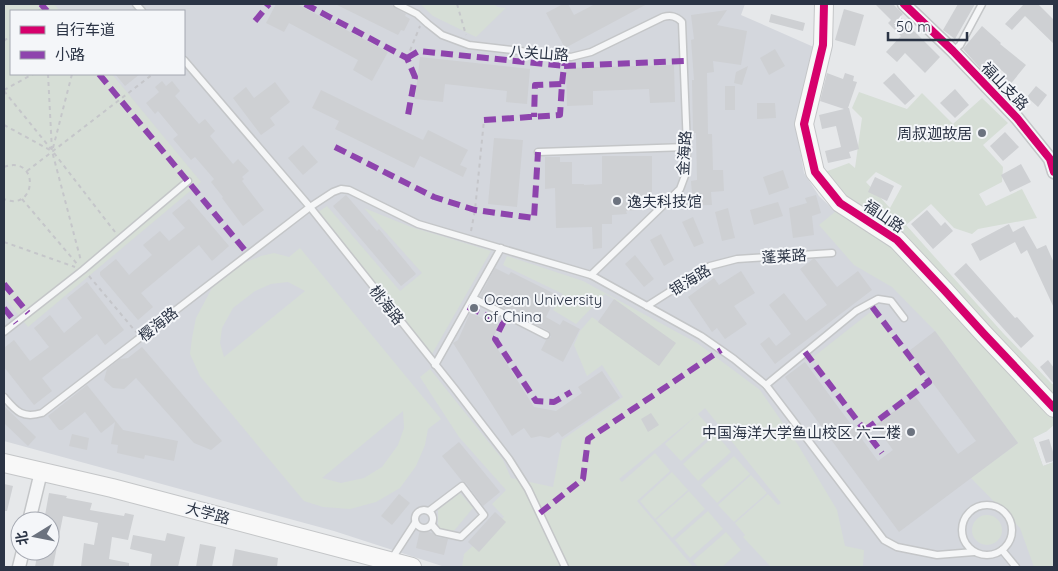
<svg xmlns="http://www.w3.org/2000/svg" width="1058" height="571" font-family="Quicksand,'Noto Sans SC',sans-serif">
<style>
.built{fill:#d4d7dd;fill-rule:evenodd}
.green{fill:#d6ded6;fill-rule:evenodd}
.building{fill:#ced0d3}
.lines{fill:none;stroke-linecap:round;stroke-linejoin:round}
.lane-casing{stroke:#c4c6c8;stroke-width:9}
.street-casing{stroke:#c4c6c8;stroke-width:15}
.secondary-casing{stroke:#c4c6c8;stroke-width:20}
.path{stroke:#c5c6ca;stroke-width:2;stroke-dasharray:4 4;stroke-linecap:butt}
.lane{stroke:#f5f6f7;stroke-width:6}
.street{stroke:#f5f6f7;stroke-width:12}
.secondary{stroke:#f8f8f8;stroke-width:18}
.quiet{stroke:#8e44ad;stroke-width:6;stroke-dasharray:12 6;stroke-linecap:butt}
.cycleway-casing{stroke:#f4f6f9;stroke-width:11}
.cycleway{stroke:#d6006c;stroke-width:8}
.poi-dot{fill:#6c737f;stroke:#f4f6f9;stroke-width:2}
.labels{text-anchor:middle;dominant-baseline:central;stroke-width:4;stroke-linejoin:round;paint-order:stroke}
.street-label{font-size:15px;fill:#2b3445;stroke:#f4f6f9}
.poi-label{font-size:15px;fill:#2b3445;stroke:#f4f6f9;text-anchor:end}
</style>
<rect width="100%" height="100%" fill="#e6e8ea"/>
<!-- built -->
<path class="built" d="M4 4H745L741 15 816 48 799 107 798 139 804 173 819 196 837 213 1047 431 1033 438 1043 466 1054 462V567H445L334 531 4 441ZM11 11H184V74H11Z"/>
<!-- green -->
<g class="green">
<path d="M4 4H54L60 11H11V74H112L201 182 28 327 4 297Z"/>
<path d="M420 4H493L498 7 506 8 476 37 433 16Z"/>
<path d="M859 92 907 109 922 93 953 124 982 98 1008 123 983 145 1003 167 1002 182 979 194 986 206 1022 189 1037 218 978 229 972 234 954 228 931 204 906 225 1003 333 1052 384H1054V425L1047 431 1033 438 1043 466 1054 462V567H1034L1020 528 971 478 1018 443 935 331 892 287 854 265 819 225 836 211 825 172 849 163 855 168 862 118 852 108ZM876 172 902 186 890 208 866 182Z"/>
<path d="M327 206 400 291 422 273 364 208 411 227 491 251 432 354 317 213Z"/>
<path d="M300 248 441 419 428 429 425 445 416 466 400 488 376 502 350 509 323 507 304 501 200 376 190 354 192 338 196 318 212 288 231 273 244 263 261 256 274 253 289 257ZM288 282 305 291 224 357 220 343 222 328 233 308 255 291 271 284ZM403 411 404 428 398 445 382 467 364 478 341 483 322 478Z"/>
<path d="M507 256 583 281 697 343 760 390 798 445 837 510 845 546 864 550 863 567H771L743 537 745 535 735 523 768 494 778 505 781 503 705 408 698 414 714 432 681 461 665 444 697 415 619 479 622 482 655 453 670 471 637 501 693 567H462L464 554 504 517 492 504 506 490 459 437 420 377 430 369 503 460 511 478 553 487 562 440 623 397 602 365 587 376 574 345 580 331 592 317 659 365 675 343 614 299 605 294 576 324 553 310 563 294 503 265Z"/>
<path d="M873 310 926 380 865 427 812 358Z"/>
<path d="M716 434 731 452 698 481 683 464Z"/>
<path d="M734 456 750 474 717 503 701 485Z"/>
<path d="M672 472 688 490 655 519 640 501Z"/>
<path d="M751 475 767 493 734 522 718 505Z"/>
<path d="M689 491 705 509 672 538 656 520Z"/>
<path d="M460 493 473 508 453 532 438 527V510Z"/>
<path d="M708 511 723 529 690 558 675 540Z"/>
<circle cx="987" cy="530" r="15"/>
<path d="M726 532 741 550 722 567H698L693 561Z"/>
</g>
<!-- building -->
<g class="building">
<path d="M276 4H297L388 52 372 81 353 70 358 60 289 23 284 32 266 23Z"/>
<path d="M335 4H391L395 8 406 14 405 16 410 19 404 31 401 30 398 35Z"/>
<path d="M563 4H568L574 15 595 4H647L565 48 546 13Z"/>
<path d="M875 4H893L903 14 900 17 940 57 925 73 905 53 897 62 886 52 901 36 888 23 891 20Z"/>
<path d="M958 4H975L955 39 943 30Z"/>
<path d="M1024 4H1038L1054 20V44L1025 16 1012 30 1005 24Z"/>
<path d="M844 9 864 15 855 46 835 40Z"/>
<path d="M727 10 717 25 747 31 741 65 713 61 714 72 707 73 708 134H712L713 170H723L724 191 711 192 712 205 682 206 681 195 692 194 691 181 697 180 696 133H693L692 80H694L691 40 694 39 691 15Z"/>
<path d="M771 14 805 23 803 31 769 22Z"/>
<path d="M982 26 1001 43 1000 44 1026 65 1009 86 1002 80 1007 75 988 59 980 68 963 49Z"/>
<path d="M775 49 785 66 769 75 760 58Z"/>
<path d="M420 57 530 69 527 104 506 102 507 91 445 84 443 102 415 99Z"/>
<path d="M674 65 675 102 650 103 649 89 593 91V105L567 106 566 68Z"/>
<path d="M748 66 742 85 734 83 736 72Z"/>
<path d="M827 73 843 79 845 73 854 76 853 81 857 82 848 108H849L859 149 849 152 851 158 828 163 825 151 841 147 836 126 822 129 819 115 844 109 820 101Z"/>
<path d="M894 73 915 96 905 105 883 83Z"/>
<path d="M115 74H140L125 86Z"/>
<path d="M162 81 166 86 172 81 180 91 175 96 199 124 205 119 215 131 210 136 233 164 238 159 249 171 242 177 244 179 242 181 264 210 243 226 222 198 223 197 211 182 214 179 195 157 191 160 173 139 178 135 158 111 155 114 146 103 159 92 155 87Z"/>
<path d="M275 82 290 102 270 118 275 125 261 135 233 98 246 87 254 98Z"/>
<rect x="725" y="86" width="10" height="24"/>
<path d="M1036 86 1047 95 1038 107 1027 97Z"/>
<path d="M955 89 969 105 955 118 940 103Z"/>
<path d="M321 90 423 140 428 130 468 150 460 165 467 168 463 177 420 156 414 168 335 129 339 121 312 108Z"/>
<path d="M757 103H775L776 118 757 119Z"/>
<path d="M1005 132 1019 147 1003 161 990 146Z"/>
<path d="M494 138 523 140 517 207 488 204Z"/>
<path d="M303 145 318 162 303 175 288 158Z"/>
<path d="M602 156H652V198H635L636 210 626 211 627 214 612 215V224H602V248L593 249 592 227 556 228 555 188 545 189V157H560V162H572V184H584V185L602 184Z"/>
<path d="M1021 164 1031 182 1010 192 1001 175Z"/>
<path d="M783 170 789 188 769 195 763 177Z"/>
<path d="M875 177 894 186 887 201 868 192Z"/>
<path d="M346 195 377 231 379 229 416 274 401 286 333 206Z"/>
<path d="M816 195 821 213 812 216 814 235 793 238 789 208 807 203 805 198Z"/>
<path d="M189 199 229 246 212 261 199 245 141 293 153 307 138 320 100 275V272L116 259 129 275 152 255 143 245 160 231 169 241 185 228 172 213Z"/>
<path d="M778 202 783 216 754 225 750 210Z"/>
<path d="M728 208 735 238 722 241 715 212Z"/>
<path d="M927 210 941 226 945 222 953 231 933 249 911 224Z"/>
<path d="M693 217 704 243 694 247 682 222Z"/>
<path d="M1009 224 1013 232 1024 226 1037 249 1046 245 1054 263V308L1027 250 1021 254 1015 242 980 261 971 244Z"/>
<path d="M661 234 674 260 664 266 650 240Z"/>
<path d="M635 255 654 279 644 287 625 264Z"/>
<path d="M813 259H815L837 287 858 271 872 290 775 364 760 344 769 337 776 346 791 334 769 305 784 293 806 321 827 305 800 269Z"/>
<path d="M966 263 1015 318 1017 317 1034 336 1021 348 954 274Z"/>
<path d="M495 268 509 275 511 272 557 295 546 317 560 325 563 320 580 329 563 362 541 350 546 340 551 337 550 333 549 331 480 296Z"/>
<path d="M741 271 755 293 734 306 747 324 725 339 717 328 712 332 688 297 714 278 719 285Z"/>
<path d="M87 282 124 330 105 345 97 334 42 378 52 391 34 405 4 367V348L14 340 30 361 49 347 34 328 50 315 64 333 82 318 67 298Z"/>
<path d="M614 299 676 343 659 366 598 322Z"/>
<path d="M470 313 499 325 492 340 534 407 556 411 582 393 578 387 602 371 620 398 562 437 558 432 549 438 540 436 531 438 524 428 512 436 453 343 458 340Z"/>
<path d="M935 331 1018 443 899 532 785 377 805 362 878 461 893 450 875 425 915 396 958 454 976 441 909 351Z"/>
<path d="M142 347 222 441 211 450 194 443 136 378 124 389 113 388 104 380 107 369 120 359 128 358Z"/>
<path d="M1048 360 1054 368V384L1040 367Z"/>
<path d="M87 385 123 430 178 441 174 461 145 455 144 459 117 453 118 445 111 444 115 422 101 433 85 412 62 430H59L48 416Z"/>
<path d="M4 406 36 437 28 446 4 423Z"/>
<path d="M651 413 659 425 648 432 641 419Z"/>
<path d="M72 434 89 438 87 450 69 446Z"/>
<path d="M1049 439 1054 455V461L1046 463 1039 442Z"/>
<path d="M459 442 500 492 483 506 466 483 462 481 442 456Z"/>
<path d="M4 484 13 486 7 511H4Z"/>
<path d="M49 493 67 496 66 498 92 503 90 510 124 516 125 513 134 515 128 540 112 537 109 559 129 563V567H81L84 543 94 545 98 523 63 516 53 567H35L38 551H50V521H44Z"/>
<path d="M399 494 410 503 392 525 381 516Z"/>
<path d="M495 512 506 522 479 552 468 542Z"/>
<path d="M420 530 433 533 437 537 448 539 444 555 416 548Z"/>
<path d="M167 533 185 537 178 567H150L152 554 130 549 133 535 165 541Z"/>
<path d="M200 544 216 547 212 567H196Z"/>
<path d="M235 549 278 558 277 567H232Z"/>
</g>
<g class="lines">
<defs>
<g id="lane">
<path d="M136 4 142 11"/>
<path d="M397 4 417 14 428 24 442 35 469 45 571 57 591 52 663 17C671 15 676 16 682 22L687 147 686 173 680 189 591 275"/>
<path d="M953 51 960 45 982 4"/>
<path d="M184 60 310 207 455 389 509 459 528 489 565 567"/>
<path d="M538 152 687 147"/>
<path d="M473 298 546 335"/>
<path d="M647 306 710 266 737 259 832 253"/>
<path d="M4 332 83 270 188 181"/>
<path d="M435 365 501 248"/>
<path d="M766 385 856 311 878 299 891 301 904 318"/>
<path d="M4 397C16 411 22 419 42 413L310 207 333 192 341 189 349 190 418 224 591 275 701 336 734 359 766 385 884 540 897 547 937 555 974 552"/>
<circle cx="987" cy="530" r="25"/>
<circle cx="424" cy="519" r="9"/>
<path d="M429 511 462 486 484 515 461 537 438 532 432 525"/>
<path d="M1002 550 1016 567"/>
<path d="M391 560 415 523"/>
</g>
<g id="street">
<path d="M904 4 953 51 1017 118 1050 159 1054 172"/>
<path d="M29 521 41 472"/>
<path d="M19 567 23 551"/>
</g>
<g id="secondary">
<path d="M824 4 823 45 804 124 815 172 840 203 897 240 945 291 984 334 1054 408"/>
<path d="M4 463 112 488 412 567"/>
</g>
</defs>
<!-- lane casing -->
<use href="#lane" class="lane-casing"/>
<!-- street casing -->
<use href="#street" class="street-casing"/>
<!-- secondary casing -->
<use href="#secondary" class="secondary-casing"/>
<!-- path -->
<g class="path">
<path d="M457 4 466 35"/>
<path d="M39 11 44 7V11"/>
<path d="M4 41 11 35"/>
<path d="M407 58 420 26"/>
<path d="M48 74 52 151 81 261"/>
<path d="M4 90 33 74"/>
<path d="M4 91 51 149"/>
<path d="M4 125 50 150"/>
<path d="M53 148 72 74"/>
<path d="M54 153 115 232"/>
<path d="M4 167C40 154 37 213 4 199"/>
<path d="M27 171 153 74"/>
<path d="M22 199 78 265"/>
<path d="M471 231 475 210 484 120"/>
<path d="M4 242 75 267"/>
<path d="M89 276 136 332"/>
</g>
<!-- lane -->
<use href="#lane" class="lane"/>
<!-- street -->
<use href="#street" class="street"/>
<!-- secondary -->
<use href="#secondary" class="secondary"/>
<!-- quiet -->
<g class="quiet">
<path d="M41 4 47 11"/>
<path d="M305 4 407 58 415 77 408 115"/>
<path d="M255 21 269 4"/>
<path d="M407 58 419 51 564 66"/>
<path d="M99 74 248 254"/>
<path d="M562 84 564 66 684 61"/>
<path d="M484 120 560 115 562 84 535 85 534 117"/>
<path d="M335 147 434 197 475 210 534 218 538 152"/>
<path d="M4 284 28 313"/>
<path d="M468 307 503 323 495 339 536 401 554 402 571 392"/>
<path d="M4 308 16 323"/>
<path d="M805 352 882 453"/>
<path d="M865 430 929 382 870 304"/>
<path d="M540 513 583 479 588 439 721 350"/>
</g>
<defs>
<g id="cycleway">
<path d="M824 4 823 45 804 124 815 172 840 203 897 240 945 291 984 334 1054 408"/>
<path d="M904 4 953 51 1017 118 1050 159 1054 172"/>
</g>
</defs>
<!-- cycleway casing -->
<use href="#cycleway" class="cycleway-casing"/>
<!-- cycleway -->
<use href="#cycleway" class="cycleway"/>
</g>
<!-- markers -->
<g class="poi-dot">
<circle cx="982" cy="133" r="5"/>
<circle cx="617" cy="201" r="5"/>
<circle cx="474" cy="308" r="5"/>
<circle cx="911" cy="432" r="5"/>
</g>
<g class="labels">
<!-- street labels -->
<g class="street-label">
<text transform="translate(539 53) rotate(4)">八关山路</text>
<text transform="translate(1005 86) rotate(46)">福山支路</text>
<text transform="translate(684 153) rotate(-87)">金海路</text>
<text transform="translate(884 216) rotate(34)">福山路</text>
<text transform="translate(784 256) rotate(-3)">蓬莱路</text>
<text transform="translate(690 280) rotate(-31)">银海路</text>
<text transform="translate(387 305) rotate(52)">桃海路</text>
<text transform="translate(158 324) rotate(-38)">樱海路</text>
<text transform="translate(208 513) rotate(15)">大学路</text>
</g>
<!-- poi labels -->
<g class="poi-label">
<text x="972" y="133">周叔迦故居</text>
<text x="627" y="201" text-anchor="start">逸夫科技馆</text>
<text x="484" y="299" text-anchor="start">Ocean University<tspan x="484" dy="17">of China</tspan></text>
<text x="901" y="432">中国海洋大学鱼山校区 六二楼</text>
</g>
</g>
<!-- border -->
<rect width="1058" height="571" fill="none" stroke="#2b3445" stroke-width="10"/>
<!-- legend -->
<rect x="10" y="10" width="175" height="65" fill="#f4f6f9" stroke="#a4a8b1"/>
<rect x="20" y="26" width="25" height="8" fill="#d6006c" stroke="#a4a8b1"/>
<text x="55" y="35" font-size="15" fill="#2b3445">自行车道</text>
<rect x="20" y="51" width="25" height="8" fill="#8e44ad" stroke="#a4a8b1"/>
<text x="55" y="60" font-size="15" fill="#2b3445">小路</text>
<!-- north arrow -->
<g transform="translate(35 536) rotate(260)"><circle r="24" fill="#f4f6f9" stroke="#a4a8b1"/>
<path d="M0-4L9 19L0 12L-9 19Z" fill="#6c737f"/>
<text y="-8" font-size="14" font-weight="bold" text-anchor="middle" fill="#2b3445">北</text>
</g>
<!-- scale -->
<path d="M888 32v8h79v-8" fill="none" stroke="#2b3445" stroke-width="2.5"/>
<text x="896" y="32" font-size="15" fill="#2b3445" stroke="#f4f6f9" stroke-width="4" paint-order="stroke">50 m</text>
</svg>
